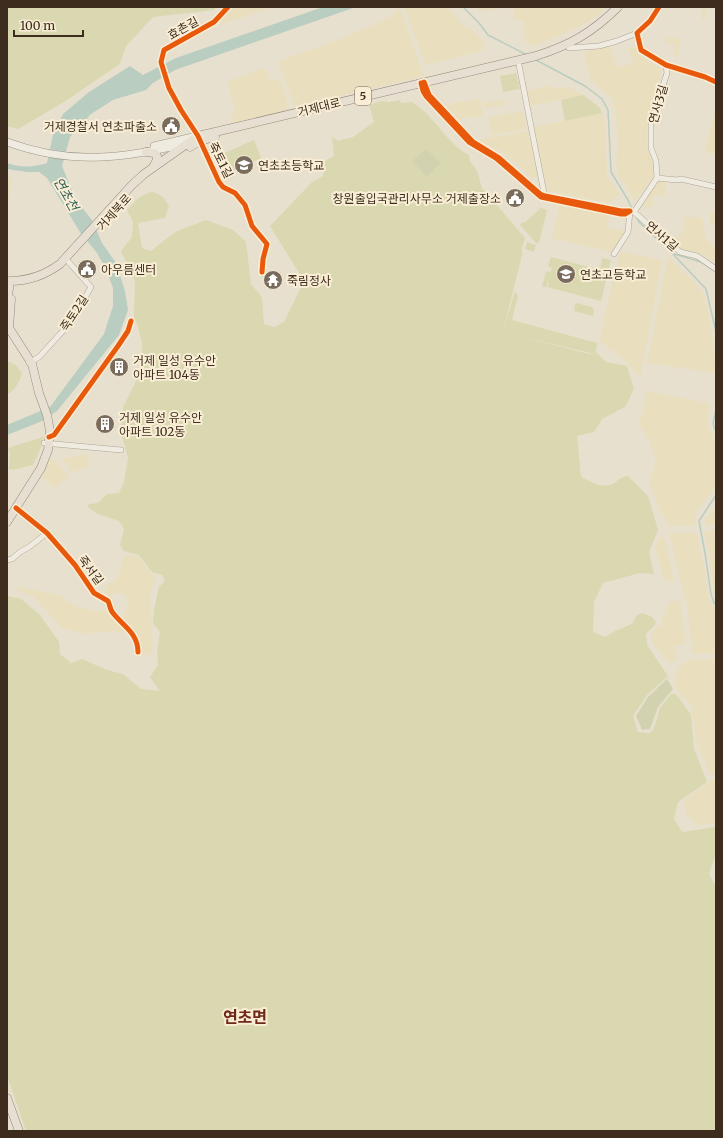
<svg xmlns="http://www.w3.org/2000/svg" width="723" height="1138" font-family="Merriweather,'Noto Sans KR',serif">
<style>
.farmland{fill:#e9dfbe}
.green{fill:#d9d8b0}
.cemetery{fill:#d3d2b0}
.water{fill:#bacdc1}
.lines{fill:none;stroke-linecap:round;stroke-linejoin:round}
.stream{stroke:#bacdc1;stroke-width:1.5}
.minor-casing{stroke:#ada597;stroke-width:6}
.tertiary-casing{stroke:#ada597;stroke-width:7}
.secondary-casing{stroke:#9d9487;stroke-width:8}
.primary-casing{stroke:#938a7e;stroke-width:9}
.minor{stroke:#f0ebe1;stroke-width:5}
.tertiary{stroke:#f0ebe1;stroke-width:6}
.secondary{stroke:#f0ebe1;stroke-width:7}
.primary{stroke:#e7e0d2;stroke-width:8}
.cycleway-casing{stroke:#f9eed5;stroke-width:8}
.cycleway{stroke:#e8590c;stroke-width:5}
.labels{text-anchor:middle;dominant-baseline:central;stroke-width:4;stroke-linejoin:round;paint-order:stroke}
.shield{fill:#f9eed5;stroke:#766755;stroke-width:1}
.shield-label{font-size:11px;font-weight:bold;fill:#3e2d1e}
.street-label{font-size:12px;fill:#3e2d1e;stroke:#f9eed5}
.poi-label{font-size:12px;fill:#3e2d1e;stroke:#f9eed5;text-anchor:start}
.water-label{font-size:13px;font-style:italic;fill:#2c5f5b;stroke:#f9eed5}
.district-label{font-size:16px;font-weight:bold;fill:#6e2919;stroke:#f9eed5}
</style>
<rect width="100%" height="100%" fill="#e8e0ce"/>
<!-- farmland -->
<g class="farmland">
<path d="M234 7H274L222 24 220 20Z"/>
<path d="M404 7H448L463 26 472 29 484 42V50L426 65Z"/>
<path d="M477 7H606L596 17 575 29 533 46 525 42 523 20H514V7L479 11Z"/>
<path d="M701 7H707L706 20H701Z"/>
<path d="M400 9 424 76 341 96 294 106 278 61 322 46 383 21Z"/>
<path d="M667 37 681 39 678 56 674 55 675 45 666 43Z"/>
<path d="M610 46 617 67 633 64 628 48H637L640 55 661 69V73L647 124V149L652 160 654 176 634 202 626 186 618 176 616 165 618 146 617 128 615 109 612 99 604 91 591 81 583 52Z"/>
<path d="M265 68 270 81 280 78 290 111 230 126 235 107 227 82Z"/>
<path d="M552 85 554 89 568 87 583 95 530 106 527 91Z"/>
<path d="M480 99 484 116 458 119 445 104Z"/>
<path d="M504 100 505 105 485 108 484 103Z"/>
<path d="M716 108V155L704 151Z"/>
<path d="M523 111 527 129 492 135 488 117Z"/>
<path d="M602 113 605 121 607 176 620 194 608 203 547 191 545 189 533 127Z"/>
<path d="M528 131 535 160 515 163 503 153 478 140Z"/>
<path d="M535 161 538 176 532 178 517 164Z"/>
<path d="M7 177 12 179 7 213Z"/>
<path d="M658 181H666L665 196 653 195V207L640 206Z"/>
<path d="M562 205 610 214 607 226 608 228 624 231V233H625L612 252 552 238 559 209Z"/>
<rect x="710" y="212" width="6" height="11"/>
<path d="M685 217H700L703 220 706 239 716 250V263L701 254 682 250 673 242 683 230Z"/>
<path d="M622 252 662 260 641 374H636L629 364 599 341 619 255Z"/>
<path d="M668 256 703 292 708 309 716 364V373L647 363Z"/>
<path d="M645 391 709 403 707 422 716 443V483L715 488 695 513V526H669L658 507 655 496 649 483 651 475 655 466V456L646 435 641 428 639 420 644 411Z"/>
<path d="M87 454 89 469 80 468 73 473 71 472 67 464 60 459Z"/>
<path d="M48 457 58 463 68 476 54 489 48 481 41 476Z"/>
<path d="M716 506V523L706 526V520L708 515Z"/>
<path d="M716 529V598L714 591 709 554 704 532Z"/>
<path d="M669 533H696L703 560 709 600 716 609V653L696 654 692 652 687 604 676 565 672 542 668 535Z"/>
<path d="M662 536 667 546 674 582 668 581 663 577 655 549 656 543Z"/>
<path d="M124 556H138L156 580 152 586 150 596 153 649 150 656 142 652V647L136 631 124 618 128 602 124 594H113L110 597 106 595 104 591 107 584 117 579Z"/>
<path d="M18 587 59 595 76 607 96 611 106 610 117 620 127 633 109 631 84 634 62 628 34 597 18 590Z"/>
<path d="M679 600 681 605 686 645H675L677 659 671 663 665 659 651 641V632L660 625 670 602Z"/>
<path d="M716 659V773L710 775 697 744 691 704 680 694 673 681 680 665 691 660Z"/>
<path d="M716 779V824L697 825 685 814 684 801 710 781Z"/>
</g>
<!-- green -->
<g class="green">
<path d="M7 7H216L214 10 153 17 126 46 120 64 64 102 18 129 7 126Z"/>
<path d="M516 73 520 89 503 92 500 76Z"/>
<path d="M583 95 599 107 602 113 565 121 561 100Z"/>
<path d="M400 100 401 103 412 102C420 107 427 113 433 121 445 133 454 148 469 155L470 161 477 171 482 188 525 238 522 248V255L503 332 515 291 518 296 512 320 597 343 596 352 590 353 515 335 589 354 596 352 606 362 627 366 634 389 625 407 602 419 594 432 577 436 581 477C592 482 603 490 614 483 620 479 621 477 628 476L648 496 658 530 649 552 654 574 640 573 603 583 594 602 593 632 605 637 615 631 632 624 637 615 642 613 652 617 656 622 654 626 646 634 647 645 668 676 647 695 633 716 638 732 650 733 654 729 660 708 671 694H676L691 715 694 749 707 782 678 802 674 819 682 832 716 827V853L709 874 716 887V1131H26L7 1076V596L21 599 40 615 59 642 60 654 71 663 82 659 107 670 123 674 141 689 160 691 150 677 158 665 157 651 160 632 153 623 154 609 159 587 165 581 162 575 152 572 139 555 124 551 120 545 124 529 119 521 97 514 87 506 89 504 98 503 107 494 119 493 124 482 128 458 121 433 123 407 137 379 142 360V344L138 326 134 318 135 281 121 251 132 237 133 222 127 210 138 198 152 191 163 197 169 206 165 218 138 223 142 248 151 251 175 232 206 220 233 230 246 242 251 284 262 297 264 324 274 327 284 322 304 281 270 226 312 182 323 176 325 161 334 156 332 137 338 141 353 137 374 122 369 105 382 101 390 102Z"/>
<path d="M254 140 261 158 230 172 222 154Z"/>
<path d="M541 208 547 210 539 243H536L520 225 523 222 524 223Z"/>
<path d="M527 242 536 245 534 252 525 249Z"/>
<path d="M551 257 600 270 602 258 611 260 608 271 602 270 608 272 601 301 547 287 549 282H548L549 276 546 287H542L546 272 548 271 550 273 552 268 548 266Z"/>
<path d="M577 303 594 308 593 316 574 311 575 304Z"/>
<path d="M7 361 16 365 22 374C19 383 15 390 7 395Z"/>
<path d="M43 437 40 450 33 465 13 470 9 469 10 454 8 448Z"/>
</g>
<!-- cemetery -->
<g class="cemetery">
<path d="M426 149 440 163 427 177 412 161Z"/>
<path d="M667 679 673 689 658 707 650 729 642 730 636 716 648 697Z"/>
</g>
<!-- water -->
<path class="water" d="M323 7H356L175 70 153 83 146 90 113 100 91 114 70 137 62 166 76 200 92 220 102 243 116 263 125 291 128 310 119 335 57 411 40 422 7 435V425L50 407 104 334 113 306V288L106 269 97 253 80 232 47 178 39 172H27L7 169V163C20 168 34 167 47 163L53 135 63 114 89 92 130 66 143 75 176 58Z"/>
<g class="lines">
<!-- stream -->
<g class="stream">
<path d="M463 7 479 23 488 35 527 55"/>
<path d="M536 60 585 86 602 99 608 110 611 172 628 200 633 211"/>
<path d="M636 216 639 222 673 254 706 289 716 332"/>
<path d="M674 254 701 262 714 271"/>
<path d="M716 409 713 424 716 432"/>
<path d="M716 495 699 521 705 553 711 594 714 603 716 604"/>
</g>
<defs>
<g id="minor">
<path d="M228 7 214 22 164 50 161 62 169 88 181 110 198 136 219 182 223 187 235 193 245 205 252 226 267 244 263 259 262 272"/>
<path d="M659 7 650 21 637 33 641 50 666 65 705 77 716 82"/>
<path d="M569 48 599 46 617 41 637 33"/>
<path d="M519 65 545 198"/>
<path d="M666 65 667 73 651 123V148L656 161 657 178 677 180 681 179 716 187"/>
<path d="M634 212 657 178"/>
<path d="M614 254 628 232 630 211 634 212 680 252 697 256 716 269"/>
<path d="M29 363 39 357 73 320 91 287 66 259"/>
<path d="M49 437 54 435 118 346 128 331 131 321"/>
<path d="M44 443 121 450"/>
<path d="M16 508 47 533 75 565 94 593 108 601C110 605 110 610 113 613 123 626 138 633 138 652"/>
<path d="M7 560 12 559 20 552 29 547 47 533"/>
</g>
<path id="tertiary" d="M421 83 423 91 426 96 469 142 496 158 541 197 621 214H625L630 211H621L545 196 540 194 499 158 473 142 429 95 424 82"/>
<g id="secondary">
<path d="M7 142C73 166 119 158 186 144"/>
<path d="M154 146 197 136"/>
</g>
<g id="primary">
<path d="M190 147 200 141 215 137"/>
<path d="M146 152 154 153 157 156V160L153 167"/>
<path d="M7 304 10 281C28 281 45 275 60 264L132 185 144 174 198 136 536 56C570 45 592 33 618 7"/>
<path d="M7 522 41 468 48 450 50 431 47 415 39 393 32 364 9 328 11 299"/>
<path d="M7 1098 19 1131"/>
</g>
</defs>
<!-- minor casing -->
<use href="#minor" class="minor-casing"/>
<!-- tertiary casing -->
<use href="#tertiary" class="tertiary-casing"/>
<!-- secondary casing -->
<use href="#secondary" class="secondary-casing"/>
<!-- primary casing -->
<use href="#primary" class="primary-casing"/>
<!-- minor -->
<use href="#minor" class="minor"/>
<!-- tertiary -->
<use href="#tertiary" class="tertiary"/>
<!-- secondary -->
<use href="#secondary" class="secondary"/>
<!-- primary -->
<use href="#primary" class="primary"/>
<defs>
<g id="cycleway">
<path d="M228 7 214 22 164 50 161 62 169 88 181 110 198 136 219 182 223 187 235 193 245 205 252 226 267 244 263 259 262 272"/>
<path d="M659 7 650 21 637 33 641 50 666 65 705 77 716 82"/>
<path d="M421 83 423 91 426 96 469 142 496 158 541 197 621 214H625L630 211H621L545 196 540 194 499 158 473 142 429 95 424 82"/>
<path d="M49 437 54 435 118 346 128 331 131 321"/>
<path d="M16 508 47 533 75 565 94 593 108 601C110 605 110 610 113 613 123 626 138 633 138 652"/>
</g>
</defs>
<!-- cycleway casing -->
<use href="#cycleway" class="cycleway-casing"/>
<!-- cycleway -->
<use href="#cycleway" class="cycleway"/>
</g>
<!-- icons -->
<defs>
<symbol id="civic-disc" viewBox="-11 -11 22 22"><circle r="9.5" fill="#7a6c5c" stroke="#f9eed5"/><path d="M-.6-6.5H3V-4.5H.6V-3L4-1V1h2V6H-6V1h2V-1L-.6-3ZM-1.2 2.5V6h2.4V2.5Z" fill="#fff"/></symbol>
<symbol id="school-disc" viewBox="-11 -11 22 22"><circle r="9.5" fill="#7a6c5c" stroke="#f9eed5"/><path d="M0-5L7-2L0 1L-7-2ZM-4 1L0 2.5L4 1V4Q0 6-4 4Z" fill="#fff"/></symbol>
<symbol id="temple-disc" viewBox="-11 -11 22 22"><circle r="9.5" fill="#7a6c5c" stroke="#f9eed5"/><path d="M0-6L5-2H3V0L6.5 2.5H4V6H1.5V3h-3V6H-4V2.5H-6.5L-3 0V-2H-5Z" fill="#fff"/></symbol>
<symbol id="building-disc" viewBox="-11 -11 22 22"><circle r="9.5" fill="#7a6c5c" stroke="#f9eed5"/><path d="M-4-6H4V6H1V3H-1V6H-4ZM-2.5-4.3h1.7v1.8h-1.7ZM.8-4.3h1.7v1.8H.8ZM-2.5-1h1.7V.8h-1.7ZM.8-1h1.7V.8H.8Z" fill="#fff"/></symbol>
</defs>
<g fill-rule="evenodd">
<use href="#civic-disc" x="160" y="115" width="22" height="22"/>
<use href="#school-disc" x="233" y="154" width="22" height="22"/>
<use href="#civic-disc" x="504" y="187" width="22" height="22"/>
<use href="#civic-disc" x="76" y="258" width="22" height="22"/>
<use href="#school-disc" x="555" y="263" width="22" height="22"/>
<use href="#temple-disc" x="262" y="269" width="22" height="22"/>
<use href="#building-disc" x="108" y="356" width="22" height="22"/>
<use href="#building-disc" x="94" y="413" width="22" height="22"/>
</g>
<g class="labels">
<!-- shield labels -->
<rect class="shield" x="355" y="87" width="16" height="18" rx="3"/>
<g class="shield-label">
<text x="363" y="96">5</text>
</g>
<!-- street labels -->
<g class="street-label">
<text transform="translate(183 28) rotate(-29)">효촌길</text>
<text transform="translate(658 104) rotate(-74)">연사3길</text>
<text transform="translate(319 107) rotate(-14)">거제대로</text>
<text transform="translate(221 160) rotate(63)">죽토1길</text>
<text transform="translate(114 212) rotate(-48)">거제북로</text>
<text transform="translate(662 236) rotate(41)">연사1길</text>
<text transform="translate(74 313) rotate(-57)">죽토2길</text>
<text transform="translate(91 570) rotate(53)">죽서길</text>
</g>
<!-- poi labels -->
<g class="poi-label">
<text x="157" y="126" text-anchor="end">거제경찰서 연초파출소</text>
<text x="258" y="165">연초초등학교</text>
<text x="501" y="198" text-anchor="end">창원출입국관리사무소 거제출장소</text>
<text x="101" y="269">아우름센터</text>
<text x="580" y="274">연초고등학교</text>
<text x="287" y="280">죽림정사</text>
<text x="133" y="360">거제 일성 유수안<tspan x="133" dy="14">아파트 104동</tspan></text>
<text x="119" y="417">거제 일성 유수안<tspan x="119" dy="14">아파트 102동</tspan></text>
</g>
<!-- water labels -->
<g class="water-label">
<text transform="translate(66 194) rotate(60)">연초천</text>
</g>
<!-- district labels -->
<g class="district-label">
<text x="245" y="1017">연초면</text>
</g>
</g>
<!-- border -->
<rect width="723" height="1138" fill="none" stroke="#3e2d1e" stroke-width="16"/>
<!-- scale -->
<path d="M14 30v6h69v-6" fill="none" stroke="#3e2d1e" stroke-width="2"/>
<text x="20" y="30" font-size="12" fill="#3e2d1e" stroke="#f9eed5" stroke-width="3" paint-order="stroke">100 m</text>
</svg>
